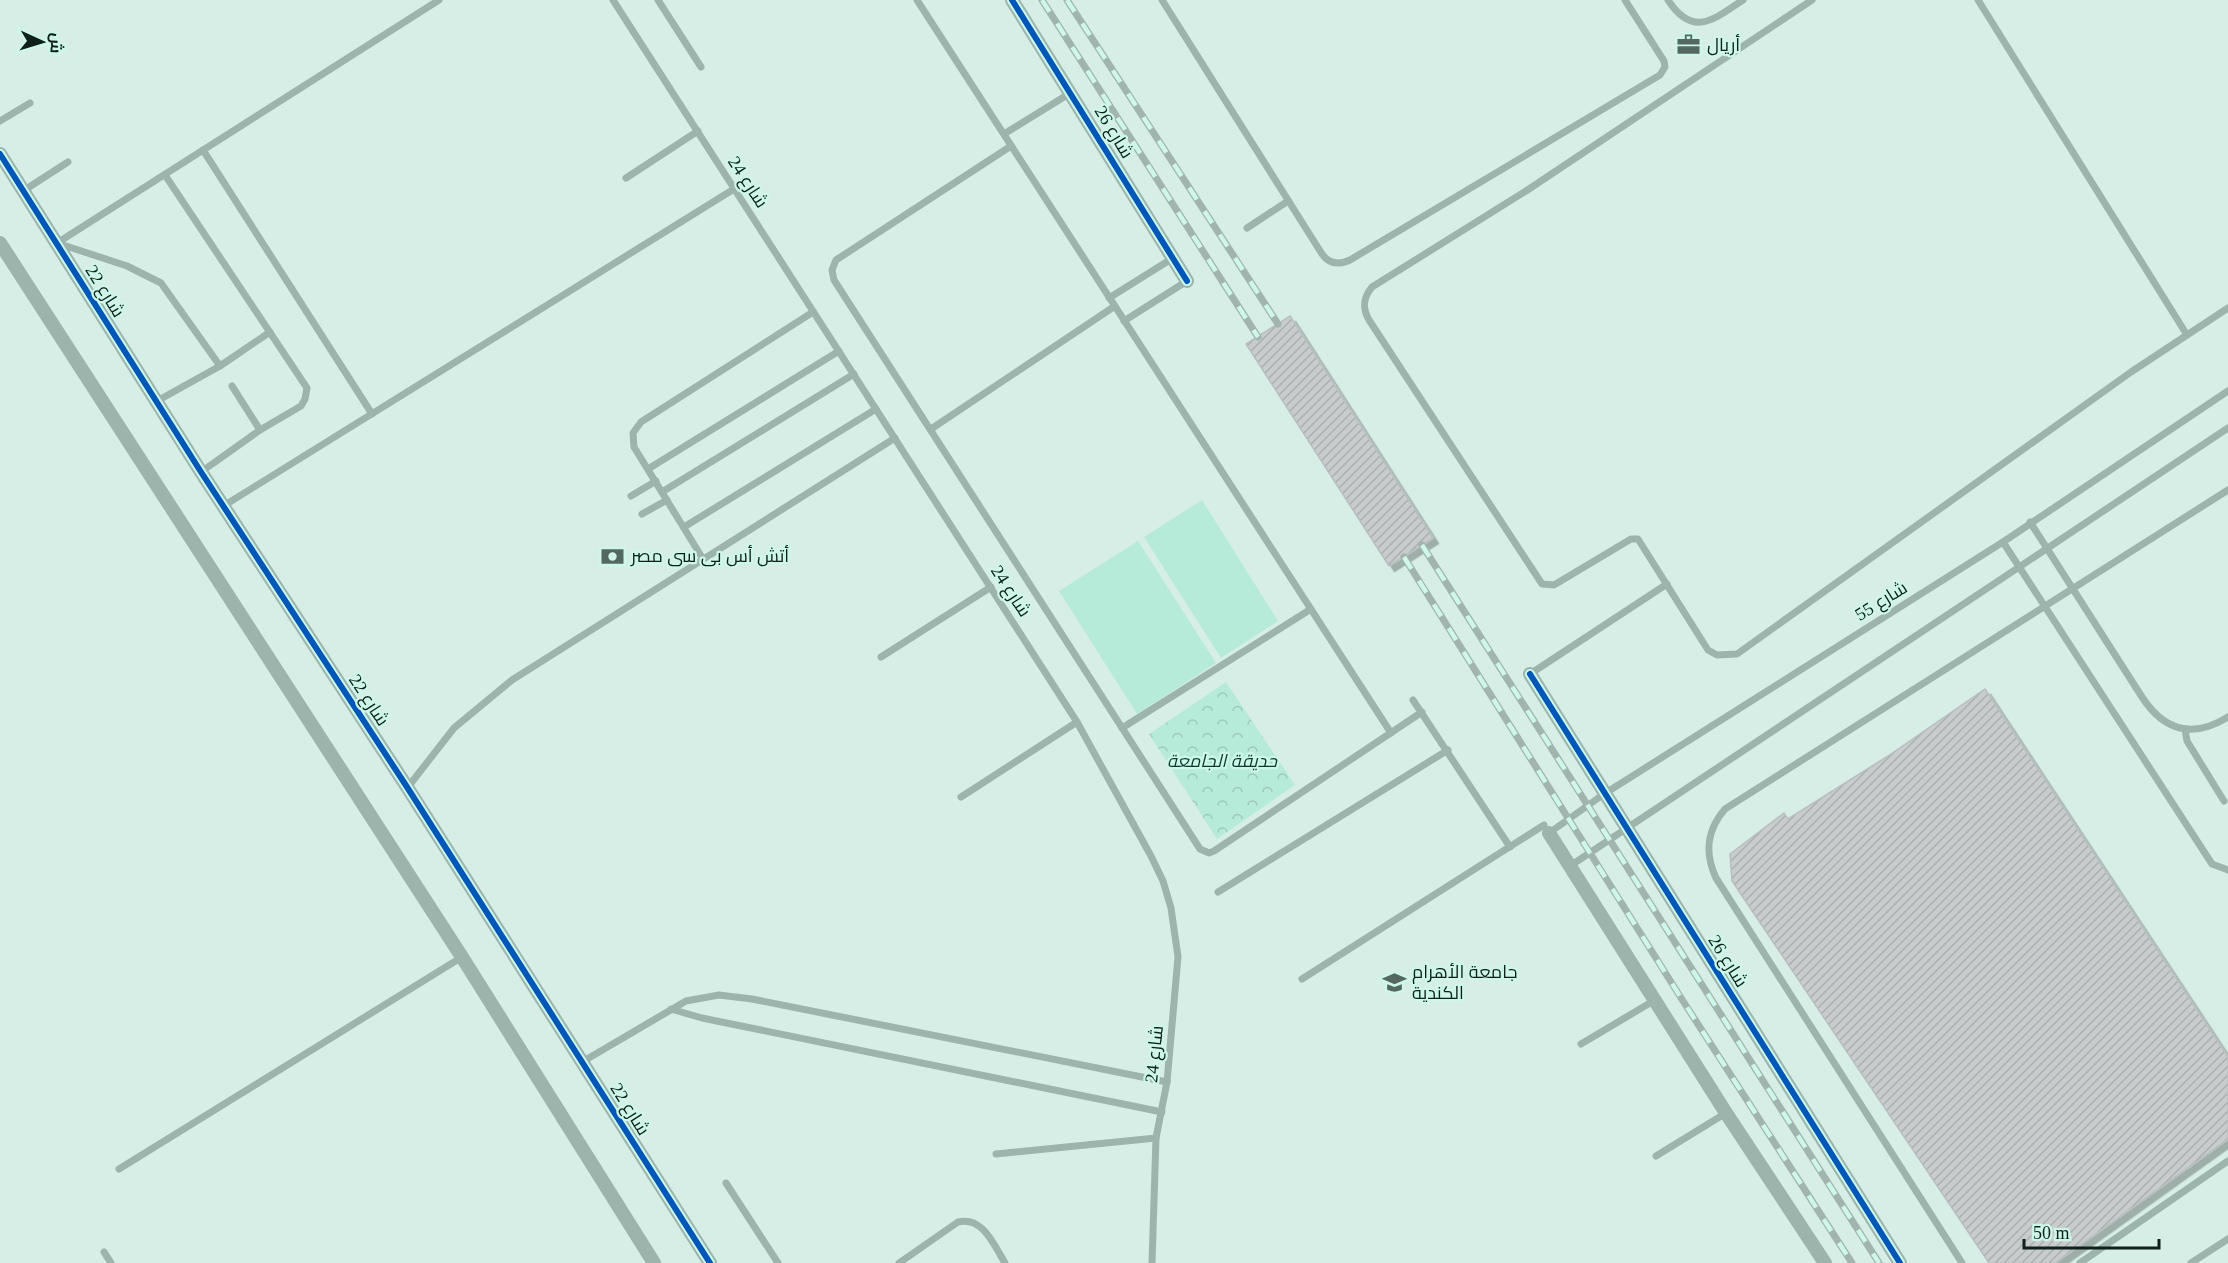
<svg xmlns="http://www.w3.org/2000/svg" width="2228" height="1263" font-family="'Times New Roman',Cairo,serif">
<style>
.park{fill:url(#park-crowns)}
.pitch{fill:#b7ebd9}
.building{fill:url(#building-hatch);stroke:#b9bec0;stroke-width:1.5;filter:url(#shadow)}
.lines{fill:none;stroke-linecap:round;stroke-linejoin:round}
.lane{stroke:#9cb4ac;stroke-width:7}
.street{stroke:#9cb4ac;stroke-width:14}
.rail-casing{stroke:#a1b4ae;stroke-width:7}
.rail{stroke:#cdf8e9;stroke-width:4.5;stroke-dasharray:14;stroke-linecap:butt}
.cycleway-casing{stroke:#cdf8e9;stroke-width:10}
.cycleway{stroke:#0057b8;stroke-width:6}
.labels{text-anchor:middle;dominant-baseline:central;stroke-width:4.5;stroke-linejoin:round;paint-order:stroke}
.poi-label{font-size:18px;fill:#0f1f1a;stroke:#cdf8e9;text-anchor:start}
.street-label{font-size:18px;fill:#0f1f1a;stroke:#cdf8e9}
.park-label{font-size:18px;font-style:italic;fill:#083b2e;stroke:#cdf8e9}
</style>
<defs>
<pattern id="park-crowns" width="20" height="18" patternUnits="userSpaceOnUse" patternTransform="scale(1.5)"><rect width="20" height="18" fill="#b7ebd9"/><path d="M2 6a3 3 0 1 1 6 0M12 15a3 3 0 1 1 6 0" fill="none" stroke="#9cc9ba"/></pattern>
<pattern id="building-hatch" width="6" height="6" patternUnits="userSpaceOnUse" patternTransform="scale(1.5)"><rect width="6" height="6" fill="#c8cccd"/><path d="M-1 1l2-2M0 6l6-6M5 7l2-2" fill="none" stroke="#abafaf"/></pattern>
<filter id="shadow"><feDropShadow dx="5.5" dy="5.5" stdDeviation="0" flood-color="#0004"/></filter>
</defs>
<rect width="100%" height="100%" fill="#d7eee6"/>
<!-- park -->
<path class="park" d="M1226 682 1295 785 1217 839 1149 734Z"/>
<!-- pitch -->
<g class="pitch">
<path d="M1202 500 1278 621 1221 658 1144 537Z"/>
<path d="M1138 541 1216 663 1137 714 1059 591Z"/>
</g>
<!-- building -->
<g class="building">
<path d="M1290 316 1433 538 1389 566 1246 344Z"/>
<path d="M1985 689 2228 1057V1139L2055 1263H1989L1732 881 1730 854 1784 813 1788 819 1888 756Z"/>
</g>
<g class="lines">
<!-- lane -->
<g class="lane">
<path d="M613 0 1077 722 1151 856 1163 881 1171 908 1178 957 1167 1082 1156 1138 1152 1263"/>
<path d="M658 0 701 67"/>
<path d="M917 0 1391 733"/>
<path d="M1162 0 1322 254C1329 264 1339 265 1350 260L1660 75 1665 67 1664 61 1625 0"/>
<path d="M1668 0C1693 38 1713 20 1743 0"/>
<path d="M1812 0 1526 191 1372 287C1363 298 1362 308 1369 320L1542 584 1554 585 1631 539H1638L1708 650 1717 655 1737 654 2131 372 2228 308"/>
<path d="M1978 0 2187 335"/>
<path d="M0 121 30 103"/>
<path d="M1004 134 1072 92"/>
<path d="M1011 146 836 260 832 270 834 280 1200 849 1209 853 1214 851 1422 712"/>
<path d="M203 150 372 414"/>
<path d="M165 175 307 388 305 399 301 406 260 430 201 472"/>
<path d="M626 178 698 131"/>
<path d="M23 191 68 162"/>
<path d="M1247 228 1288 201"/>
<path d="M57 243 439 0"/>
<path d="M60 244 127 266 161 283 220 366"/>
<path d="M1109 298 1173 258"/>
<path d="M1124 321 1187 281"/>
<path d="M232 386 260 430"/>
<path d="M157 401 220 366 270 332"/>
<path d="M931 429 1115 306"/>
<path d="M648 469 839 351"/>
<path d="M662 492 854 374"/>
<path d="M631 496 656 481"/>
<path d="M225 505 734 189"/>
<path d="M642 514 667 500"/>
<path d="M2030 522 2142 697C2164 731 2193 739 2228 717"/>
<path d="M684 527 876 409"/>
<path d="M2003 542 2212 864 2228 870"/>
<path d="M703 559 634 447 633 433 641 422 813 312"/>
<path d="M881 657 991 587"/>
<path d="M1530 674 1667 584"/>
<path d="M1413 700 1510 847"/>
<path d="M1122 728 1311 609"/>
<path d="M2185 729 2187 741 2224 801"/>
<path d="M408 787 454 728 512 680 895 438"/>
<path d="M961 797 1077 722"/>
<path d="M1549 833 1604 794 2003 542 2228 391"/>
<path d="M1570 866 2228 428"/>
<path d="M1218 892 1448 750"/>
<path d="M1302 979 1544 825"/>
<path d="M671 1009 702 1018 1162 1112"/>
<path d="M1581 1044 1655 1000"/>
<path d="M582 1062 686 1001 719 995 752 999 1167 1082"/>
<path d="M996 1154 1156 1138"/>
<path d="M1656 1156 1726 1113"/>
<path d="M119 1169 462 957"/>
<path d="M726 1183 778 1263"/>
<path d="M104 1252 111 1263"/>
<path d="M899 1263 958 1222C983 1216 994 1245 1005 1263"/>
<path d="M1962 1263 1716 878C1704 852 1707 830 1725 809L2228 490"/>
<path d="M2080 1263 2228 1161"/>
<path d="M2191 1263 2228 1239"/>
</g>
<!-- street -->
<g class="street">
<path d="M1012 0 1187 281"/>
<path d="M0 154 201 472 407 787 710 1263"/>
<path d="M0 243 462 957 654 1263"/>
<path d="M1530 674 1900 1263"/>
<path d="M1549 833 1726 1113 1825 1263"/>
</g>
<defs>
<g id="rail">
<path d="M1042 0 1258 337"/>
<path d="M1067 0 1278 324"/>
<path d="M1422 545 1879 1263"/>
<path d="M1404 557 1683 1001 1852 1263"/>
</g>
</defs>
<!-- rail casing -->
<use href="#rail" class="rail-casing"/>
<!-- rail -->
<use href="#rail" class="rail"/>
<defs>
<g id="cycleway">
<path d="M1012 0 1187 281"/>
<path d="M0 154 201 472 407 787 710 1263"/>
<path d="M1530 674 1900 1263"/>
</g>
</defs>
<!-- cycleway casing -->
<use href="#cycleway" class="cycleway-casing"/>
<!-- cycleway -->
<use href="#cycleway" class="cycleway"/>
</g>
<!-- icons -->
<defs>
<symbol id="office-bare" viewBox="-9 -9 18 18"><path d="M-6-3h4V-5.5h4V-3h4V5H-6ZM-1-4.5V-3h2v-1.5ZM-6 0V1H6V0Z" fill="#556761" stroke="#cdf8e9" stroke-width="2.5" paint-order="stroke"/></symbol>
<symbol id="bank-bare" viewBox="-9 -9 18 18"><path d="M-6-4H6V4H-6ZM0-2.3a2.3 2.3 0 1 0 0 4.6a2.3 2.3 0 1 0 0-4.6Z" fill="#556761" stroke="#cdf8e9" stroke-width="2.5" paint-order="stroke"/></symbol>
<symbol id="university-bare" viewBox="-9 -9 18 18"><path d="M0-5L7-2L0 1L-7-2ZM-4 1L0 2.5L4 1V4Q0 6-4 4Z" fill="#556761" stroke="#cdf8e9" stroke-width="2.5" paint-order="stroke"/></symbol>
</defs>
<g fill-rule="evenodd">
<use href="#office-bare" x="1672" y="28" width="33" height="33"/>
<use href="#bank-bare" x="596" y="540" width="33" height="33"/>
<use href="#university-bare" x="1378" y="966" width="33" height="33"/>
</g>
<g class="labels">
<!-- poi labels -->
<g class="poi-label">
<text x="1707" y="45">أريال</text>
<text x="631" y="556">أتش أس بى سى مصر</text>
<text x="1412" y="972">جامعة الأهرام<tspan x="1412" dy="21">الكندية</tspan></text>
</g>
<!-- street labels -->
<g class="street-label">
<text transform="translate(1114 132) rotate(59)">شارع 26</text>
<text transform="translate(748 182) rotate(57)">شارع 24</text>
<text transform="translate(105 291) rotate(58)">شارع 22</text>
<text transform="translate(1011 591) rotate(57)">شارع 24</text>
<text transform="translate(1881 601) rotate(-32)">شارع 55</text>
<text transform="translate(369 700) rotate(57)">شارع 22</text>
<text transform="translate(1728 961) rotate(58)">شارع 26</text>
<text transform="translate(1154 1054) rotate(-84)">شارع 24</text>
<text transform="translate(630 1109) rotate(58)">شارع 22</text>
</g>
<!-- park labels -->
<g class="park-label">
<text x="1222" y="761">حديقة الجامعة</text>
</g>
</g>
<!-- north arrow -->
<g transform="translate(42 42) rotate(94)" stroke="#cdf8e9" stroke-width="4.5" paint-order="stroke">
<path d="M0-4.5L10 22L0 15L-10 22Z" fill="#0f1f1a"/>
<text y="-9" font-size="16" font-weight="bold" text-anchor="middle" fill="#0f1f1a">ش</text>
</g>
<!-- scale -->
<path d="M2024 1239v9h135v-9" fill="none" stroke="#0f1f1a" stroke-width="3"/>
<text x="2033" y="1239" font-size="18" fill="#0f1f1a" stroke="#cdf8e9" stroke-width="4.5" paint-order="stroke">50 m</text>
</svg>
